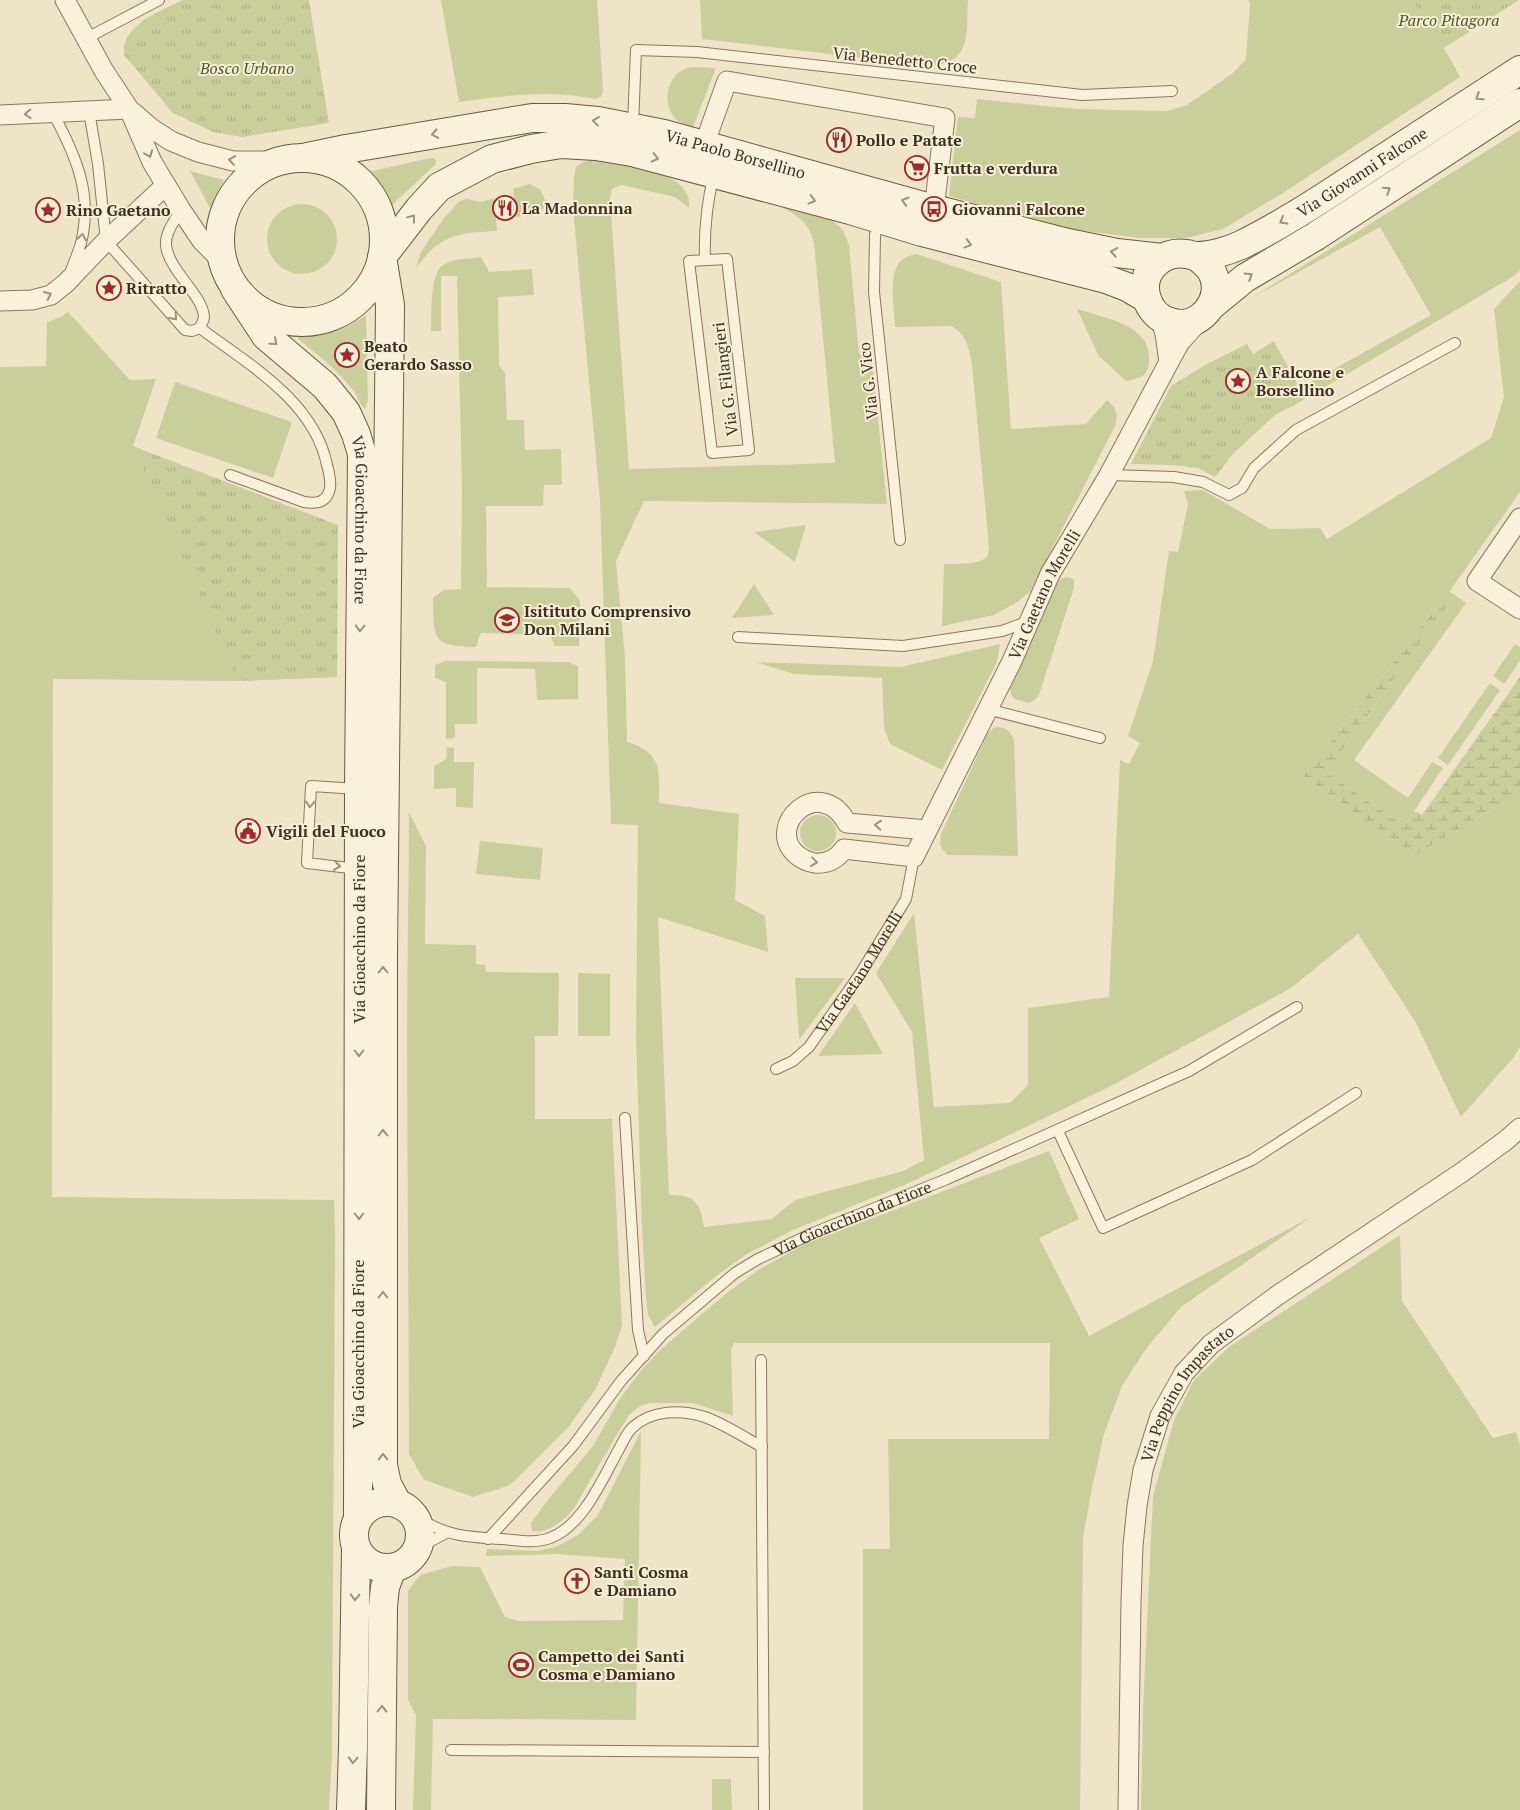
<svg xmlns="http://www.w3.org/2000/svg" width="1520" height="1810" font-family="'PT Serif',serif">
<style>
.grass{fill:#c9cf9b}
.wetland{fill:url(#wetland-marsh)}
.park{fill:url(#park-tufts)}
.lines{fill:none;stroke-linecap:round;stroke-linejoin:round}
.lane-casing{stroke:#8d765c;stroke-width:12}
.street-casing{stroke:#8d765c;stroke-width:21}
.secondary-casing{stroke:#6f573f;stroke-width:30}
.lane{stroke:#faf1dc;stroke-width:10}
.street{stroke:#faf1dc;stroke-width:19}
.secondary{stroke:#faf1dc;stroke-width:28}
.oneway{stroke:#9c907e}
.labels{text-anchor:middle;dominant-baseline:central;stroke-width:4;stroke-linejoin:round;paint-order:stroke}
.park-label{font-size:16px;font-style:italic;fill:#4d5a26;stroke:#f7eed8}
.street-label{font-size:16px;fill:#3d2e20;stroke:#f7eed8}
.poi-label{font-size:16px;font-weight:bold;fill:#3d2e20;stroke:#f7eed8;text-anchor:start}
</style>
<defs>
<pattern id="wetland-marsh" width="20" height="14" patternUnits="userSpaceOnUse" patternTransform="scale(1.25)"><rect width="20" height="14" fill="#c9cf9b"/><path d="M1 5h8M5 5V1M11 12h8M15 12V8" fill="none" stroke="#aeb285"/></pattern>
<pattern id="park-tufts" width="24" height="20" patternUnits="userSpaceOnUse" patternTransform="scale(1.25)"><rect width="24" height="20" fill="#c9cf9b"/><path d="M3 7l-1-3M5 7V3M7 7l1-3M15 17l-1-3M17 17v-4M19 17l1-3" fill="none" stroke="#aeb285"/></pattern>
</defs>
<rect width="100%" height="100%" fill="#f0e4c8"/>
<!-- grass -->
<g class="grass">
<path d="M441 0H597L603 90 601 97 595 99C549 89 504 96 459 102Z"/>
<path d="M700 0H968C966 33 973 62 931 66L702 39Z"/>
<path d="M1248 0H1412L1444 48 1460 77 1283 193 1223 229 1186 238H1140L1084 231 1042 223 949 196 958 117 975 118 977 99 1076 109 1167 111 1187 105 1233 73 1246 59 1250 4Z"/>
<path d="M700 67 716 68 693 127C687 125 679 123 675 118 661 102 667 74 688 68 691 67 696 67 700 67Z"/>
<path d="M1520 130V270L1514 276 1298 403 1271 352 1277 347 1300 388 1431 315 1380 227 1250 299Z"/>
<path d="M430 158 435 159 436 164 392 205 369 172Z"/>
<path d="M591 160C616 164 677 168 688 196 689 200 689 204 689 208L675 197 621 185 612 189 610 197 629 469 835 463 814 243C807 218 797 217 777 204 794 209 829 214 841 228 845 233 847 240 849 246L859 353 872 363 887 504 644 501 616 561 625 658 627 742C663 752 659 772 659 803L739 814 735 900 765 916 768 952 658 917 669 1195C696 1195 700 1202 704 1227L772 1219 795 1200 903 1171 924 1160 912 1032 876 973 914 913 934 1107 1010 1103 1028 1085V1008L1109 997 1120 760 1129 764 1140 743 1128 736 1153 661 1169 551 1178 552 1188 504 1184 491 1203 490 1270 529 1320 528 1327 539 1491 438 1504 397 1494 309 1520 281V492L1449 592 1303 776 1415 855 1520 793V1047L1513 1058 1461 1117 1415 1021 1358 934 1291 988 1109 1087 907 1184 793 1230 747 1254 716 1276 655 1327 648 1315 646 1297 642 1228 636 1036 638 825 611 824 600 500 573 208 574 178 576 167 581 163Z"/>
<path d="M190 171 224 180 210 208Z"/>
<path d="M529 184 540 189 548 206 531 215 516 217 513 189Z"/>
<path d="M494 198 497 231C458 233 441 234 416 268L421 252 444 218 460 201 466 199 482 202Z"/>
<circle cx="302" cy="239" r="35"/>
<path d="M917 254 1001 282 1011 429 1086 424 1107 400C1116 408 1119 414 1115 426L1030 592 1017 602 994 615 942 626 944 564C955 564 982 565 988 555 988 554 989 548 989 547L972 365C969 349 967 335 951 326L895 327C894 310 890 284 896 268 899 259 909 255 917 254Z"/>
<path d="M481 257 489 272 532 269 534 295 498 297 499 365 505 373 507 420H524L525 450 561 449 562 485H544L543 506H486L487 587 570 588 580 600 579 646H555L550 635 481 633 476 647C431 646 434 640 433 598L443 590 461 589 462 490 457 276H441V331H431C432 315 429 277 442 266 452 258 469 259 481 257Z"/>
<path d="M1077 309C1104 318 1152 324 1149 361 1148 378 1140 378 1126 381L1098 355Z"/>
<path d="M68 312 130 380 156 379 133 446 337 677 238 681 53 679 52 1197 334 1200 335 1237 332 1755 329 1810H0V367L46 366 47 322 61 317Z"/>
<path d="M366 315 368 400 365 409C359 404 359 398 355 393 340 372 317 354 297 338 306 334 316 336 325 334 341 331 353 324 366 315Z"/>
<path d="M175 382 292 422 273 478 156 438Z"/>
<path d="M806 525 795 562 754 532Z"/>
<path d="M1066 577 1074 579V588L1039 695 1035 700 1029 703 1014 699 1011 694 1010 689 1057 581Z"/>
<path d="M754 584 774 615 732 618Z"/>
<path d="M1455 595 1466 603 1354 760 1408 798 1432 762 1443 768 1404 826 1326 772Z"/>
<path d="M1000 644 997 662 942 770 890 744 884 728 882 678 794 674 756 662 901 667Z"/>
<path d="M1515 644 1520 647V661L1504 684 1493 676Z"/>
<path d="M445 661 568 662 578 666V699L537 700 535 669 477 668V724H455V738L446 739V682L435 678V665Z"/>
<path d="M1490 683 1500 690 1448 765 1438 758Z"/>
<path d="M995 727C1006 727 1010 730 1014 740L1018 856 948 855C940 848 939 844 941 834L988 733Z"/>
<path d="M447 747 454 748V762H474L473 808 456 807V788L434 789V766L446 759Z"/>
<path d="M409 812 426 846 425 944 476 945V964L485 965 486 972 559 973 558 1036H535V1119H612L622 1326 615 1347 595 1390 569 1426 510 1485 473 1497 424 1480 409 1454 407 1035Z"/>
<circle cx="818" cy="833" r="18"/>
<path d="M480 841 543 848 540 880 476 874Z"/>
<path d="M578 973 610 974V1036H578Z"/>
<path d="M795 978H845L799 1040Z"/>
<path d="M855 1003 883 1054 818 1056Z"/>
<path d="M1049 1151 1079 1219 1039 1238 1089 1336 1311 1217 1181 1307 1146 1349 1122 1386 1104 1434 1092 1488 1083 1537 1080 1810H863V1549H890L888 1439H1049L1050 1343H734L731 1350 733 1416 693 1403H650L640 1406 630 1414 619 1431 573 1510C563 1521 548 1534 532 1531L531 1523 547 1501 593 1446 621 1397 643 1368 659 1351 723 1296 758 1270 805 1244Z"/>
<path d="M1400 1235 1402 1301 1493 1438 1516 1432 1520 1444V1810H1141L1143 1709 1153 1496 1174 1420 1194 1380 1229 1347Z"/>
<path d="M641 1431 636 1720 433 1719 431 1810H413L416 1715 408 1700V1591L420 1575 452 1566 480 1567 505 1617 518 1621 623 1620 625 1559 557 1554 486 1556 487 1549 538 1551 558 1546 578 1535 598 1515Z"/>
<path d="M712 1779H731L732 1810H712Z"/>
</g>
<!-- wetland -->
<path class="wetland" d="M1449 592 1455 595 1326 772 1404 826 1414 811 1422 815 1520 677V793L1415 855 1303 776Z"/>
<!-- park -->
<g class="park">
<path d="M183 0H309L329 123 242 137 213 132 173 113 124 55C121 24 161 11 183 0Z"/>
<path d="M1412 0H1519L1444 48Z"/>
<path d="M1274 341 1277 347 1272 352 1298 403 1275 415 1234 453 1215 477 1198 468 1172 465 1131 464 1171 386 1205 365 1247 344 1253 354Z"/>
<path d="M133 446 338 525 337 677 238 681Z"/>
</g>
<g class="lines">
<defs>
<g id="lane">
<path d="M85 39 159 0"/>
<path d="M89 111 98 164 106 241 185 330 192 331 200 328C201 324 204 321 204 317 203 295 168 270 166 245 165 233 175 220 181 210"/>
<path d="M53 113C76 156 93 194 81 243 78 253 74 263 70 273"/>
<path d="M633 126 636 50 697 52 1082 95 1172 91"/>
<path d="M879 221 875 235 874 292 900 540"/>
<path d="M727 259 749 450 712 453 689 261Z"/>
<path d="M705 260C704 232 707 202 714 174"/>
<path d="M200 328C248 364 314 401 327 465 329 472 331 480 330 488 327 503 317 504 304 502L230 475"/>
<path d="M1109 475 1174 477 1203 482 1229 495 1242 488 1254 468 1296 430 1455 343"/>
<path d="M738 637 903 646 1002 631 1029 621"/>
<path d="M987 709 1100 738"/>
<path d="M358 789 311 786 307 863 358 869"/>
<path id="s1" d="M776 1069 793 1061 809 1047 860 974 906 899 914 857"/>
<path d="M625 1118 638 1330 644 1356"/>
<path d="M1058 1131 1103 1228 1252 1160 1356 1093"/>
<path d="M761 1360 764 1810"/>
<path d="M415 1516C445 1536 466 1537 501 1539 517 1540 535 1544 550 1538 583 1526 603 1478 619 1449 623 1442 627 1432 633 1427 652 1410 681 1409 705 1417 724 1424 744 1437 762 1447"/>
<path id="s2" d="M488 1539 573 1446 621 1381 663 1334 735 1273 758 1259 813 1233 947 1179 1189 1071 1297 1007"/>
<path d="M418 1548 446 1533"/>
<path d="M451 1750 764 1752"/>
</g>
<g id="street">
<path d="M65 0 104 71 129 109 152 162 181 210 202 241 221 260"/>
<path d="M134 113 151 128 171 141 198 152 233 161H281"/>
<path d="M0 115 129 109"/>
<path d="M704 145 727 81 945 118 934 209"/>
<path d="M0 301 32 300 51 295 66 283 106 241 166 185"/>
<path d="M1160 317 1165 334 1169 362"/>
<path d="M1520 518 1477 581 1520 609"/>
<path id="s3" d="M927 830 847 823C820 773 763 826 797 855 802 859 808 862 815 863 827 864 837 859 844 849L914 857 1012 661 1050 574 1109 475 1169 362 1180 342 1202 318"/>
<path id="s4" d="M1128 1810 1131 1602 1133 1546 1137 1506 1143 1470 1160 1416 1184 1373 1211 1344 1278 1295 1461 1173 1505 1141 1520 1128"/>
</g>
<g id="secondary">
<circle cx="302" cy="240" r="82"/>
<path id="s5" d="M303 158 346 149 532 118H565L598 121 664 134 934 209 1068 243 1117 253 1162 258"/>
<path id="s6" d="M1196 256C1202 261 1208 265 1212 272 1226 299 1199 332 1170 322 1146 315 1136 282 1155 264 1163 256 1174 252 1186 254 1189 254 1193 256 1197 256 1210 256 1228 251 1241 245 1284 224 1324 197 1364 171 1416 137 1468 104 1520 70"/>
<path id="s7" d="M235 289 266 336 325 386 346 412 356 434 362 454 359 789 358 1516"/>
<path d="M1211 306 1245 278 1316 236 1520 103"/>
<circle cx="387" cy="1535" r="33"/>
<path d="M397 1503 387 1484 383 1465V953L390 305 382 257 419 209 439 187 492 159 531 149 561 144 596 146 632 152 850 210 922 232 1106 279 1127 287 1146 298"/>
<path d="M351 1810 353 1747 356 1548"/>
<path d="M381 1810 383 1607 385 1587 392 1568"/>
</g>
</defs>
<!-- lane casing -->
<use href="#lane" class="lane-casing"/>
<!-- street casing -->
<use href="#street" class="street-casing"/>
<!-- secondary casing -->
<use href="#secondary" class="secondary-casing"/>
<!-- lane -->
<use href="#lane" class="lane"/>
<!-- street -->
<use href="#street" class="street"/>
<!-- secondary -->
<use href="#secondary" class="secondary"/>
</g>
<!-- one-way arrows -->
<defs><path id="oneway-chevron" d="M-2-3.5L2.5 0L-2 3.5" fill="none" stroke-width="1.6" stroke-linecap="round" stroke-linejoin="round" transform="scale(1.25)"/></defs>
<g class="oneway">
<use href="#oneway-chevron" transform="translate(1479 97) rotate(147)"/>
<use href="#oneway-chevron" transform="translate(28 114) rotate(178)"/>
<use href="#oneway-chevron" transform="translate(596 121) rotate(-173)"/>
<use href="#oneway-chevron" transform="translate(435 134) rotate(170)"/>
<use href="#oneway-chevron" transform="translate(149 154) rotate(67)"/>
<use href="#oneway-chevron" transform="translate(655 158) rotate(14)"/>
<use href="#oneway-chevron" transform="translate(232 160) rotate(-172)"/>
<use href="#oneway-chevron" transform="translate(1387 190) rotate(-33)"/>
<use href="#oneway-chevron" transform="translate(812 200) rotate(15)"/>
<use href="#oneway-chevron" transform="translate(905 201) rotate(-164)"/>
<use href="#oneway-chevron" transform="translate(412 218) rotate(-53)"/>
<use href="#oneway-chevron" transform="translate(1283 221) rotate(150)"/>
<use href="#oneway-chevron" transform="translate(82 237) rotate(-80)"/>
<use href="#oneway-chevron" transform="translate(968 244) rotate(15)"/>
<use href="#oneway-chevron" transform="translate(1114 252) rotate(-170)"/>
<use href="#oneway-chevron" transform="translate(1249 276) rotate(-32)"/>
<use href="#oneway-chevron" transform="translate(48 295) rotate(-25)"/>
<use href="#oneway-chevron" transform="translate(174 317) rotate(48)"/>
<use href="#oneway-chevron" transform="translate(274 342) rotate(41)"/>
<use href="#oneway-chevron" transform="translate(360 628) rotate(92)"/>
<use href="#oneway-chevron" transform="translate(310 804) rotate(93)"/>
<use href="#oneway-chevron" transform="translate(878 825) rotate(-175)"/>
<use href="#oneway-chevron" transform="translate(814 862) rotate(7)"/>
<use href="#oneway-chevron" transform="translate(337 866) rotate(8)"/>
<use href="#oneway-chevron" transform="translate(383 970) rotate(-90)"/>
<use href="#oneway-chevron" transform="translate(359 1053) rotate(90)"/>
<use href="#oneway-chevron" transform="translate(383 1133) rotate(-90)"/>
<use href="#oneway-chevron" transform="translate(359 1216) rotate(90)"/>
<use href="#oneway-chevron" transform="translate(383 1295) rotate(-90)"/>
<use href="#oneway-chevron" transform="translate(383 1457) rotate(-91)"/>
<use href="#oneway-chevron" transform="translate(355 1597) rotate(91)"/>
<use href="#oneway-chevron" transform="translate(382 1709) rotate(-89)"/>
<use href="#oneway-chevron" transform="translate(353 1760) rotate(93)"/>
</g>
<!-- icons -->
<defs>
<symbol id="restaurant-ring" viewBox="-11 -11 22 22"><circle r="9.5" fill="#f7eed8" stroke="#9e2a2b" stroke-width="1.5"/><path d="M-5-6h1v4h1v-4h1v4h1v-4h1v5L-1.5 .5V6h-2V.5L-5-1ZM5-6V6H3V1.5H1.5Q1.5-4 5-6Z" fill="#9e2a2b"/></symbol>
<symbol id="supermarket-ring" viewBox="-11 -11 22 22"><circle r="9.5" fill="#f7eed8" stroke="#9e2a2b" stroke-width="1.5"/><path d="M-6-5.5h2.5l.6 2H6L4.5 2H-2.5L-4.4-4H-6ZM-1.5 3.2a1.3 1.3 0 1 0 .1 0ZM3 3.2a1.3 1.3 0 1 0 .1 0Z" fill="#9e2a2b"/></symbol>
<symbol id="bus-ring" viewBox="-11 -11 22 22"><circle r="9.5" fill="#f7eed8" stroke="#9e2a2b" stroke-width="1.5"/><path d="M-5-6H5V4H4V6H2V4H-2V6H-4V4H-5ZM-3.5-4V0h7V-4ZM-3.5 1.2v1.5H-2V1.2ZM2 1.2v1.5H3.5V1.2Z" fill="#9e2a2b"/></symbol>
<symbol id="sight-ring" viewBox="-11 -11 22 22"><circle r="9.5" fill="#f7eed8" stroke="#9e2a2b" stroke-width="1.5"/><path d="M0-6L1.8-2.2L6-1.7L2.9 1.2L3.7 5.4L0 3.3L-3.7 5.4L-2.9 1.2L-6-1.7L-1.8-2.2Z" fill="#9e2a2b"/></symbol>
<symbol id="school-ring" viewBox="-11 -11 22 22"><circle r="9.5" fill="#f7eed8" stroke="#9e2a2b" stroke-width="1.5"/><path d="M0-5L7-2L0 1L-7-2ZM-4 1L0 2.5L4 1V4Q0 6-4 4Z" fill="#9e2a2b"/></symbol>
<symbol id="civic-ring" viewBox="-11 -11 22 22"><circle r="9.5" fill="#f7eed8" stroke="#9e2a2b" stroke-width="1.5"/><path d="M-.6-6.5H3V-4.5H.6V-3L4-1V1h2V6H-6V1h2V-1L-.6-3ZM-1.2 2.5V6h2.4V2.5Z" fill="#9e2a2b"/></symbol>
<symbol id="church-ring" viewBox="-11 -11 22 22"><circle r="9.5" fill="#f7eed8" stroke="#9e2a2b" stroke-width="1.5"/><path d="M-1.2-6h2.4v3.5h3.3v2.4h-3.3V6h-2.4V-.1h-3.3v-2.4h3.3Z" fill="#9e2a2b"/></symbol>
<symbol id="stadium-ring" viewBox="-11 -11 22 22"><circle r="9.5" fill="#f7eed8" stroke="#9e2a2b" stroke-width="1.5"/><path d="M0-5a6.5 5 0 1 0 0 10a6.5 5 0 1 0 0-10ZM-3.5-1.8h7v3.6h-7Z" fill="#9e2a2b"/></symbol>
</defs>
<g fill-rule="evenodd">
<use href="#restaurant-ring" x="825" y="126" width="28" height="28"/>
<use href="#supermarket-ring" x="903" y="154" width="28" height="28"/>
<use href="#restaurant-ring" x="491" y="194" width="28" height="28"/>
<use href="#bus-ring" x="920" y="195" width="28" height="28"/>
<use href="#sight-ring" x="34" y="196" width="28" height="28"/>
<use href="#sight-ring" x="95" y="274" width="28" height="28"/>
<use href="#sight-ring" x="333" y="341" width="28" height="28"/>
<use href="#sight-ring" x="1224" y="367" width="28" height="28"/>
<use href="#school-ring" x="493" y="606" width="28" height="28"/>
<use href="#civic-ring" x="234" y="817" width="28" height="28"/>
<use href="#church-ring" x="563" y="1567" width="28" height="28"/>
<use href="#stadium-ring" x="507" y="1651" width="28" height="28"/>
</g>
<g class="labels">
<!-- park labels -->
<g class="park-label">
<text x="1449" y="20">Parco Pitagora</text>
<text x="247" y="68">Bosco Urbano</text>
</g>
<!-- street labels -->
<g class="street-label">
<text transform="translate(905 60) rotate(6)">Via Benedetto Croce</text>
<text stroke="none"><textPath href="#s5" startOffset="440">Via Paolo Borsellino</textPath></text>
<text stroke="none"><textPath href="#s6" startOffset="409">Via Giovanni Falcone</textPath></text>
<text transform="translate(725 379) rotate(-97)">Via G. Filangieri</text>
<text transform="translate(868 381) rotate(-96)">Via G. Vico</text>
<text stroke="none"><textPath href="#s7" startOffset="278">Via Gioacchino da Fiore</textPath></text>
<text stroke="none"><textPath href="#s3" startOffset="608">Via Gaetano Morelli</textPath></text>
<text transform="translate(359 939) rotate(-90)">Via Gioacchino da Fiore</text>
<text stroke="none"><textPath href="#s1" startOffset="130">Via Gaetano Morelli</textPath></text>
<text stroke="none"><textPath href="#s2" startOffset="494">Via Gioacchino da Fiore</textPath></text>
<text transform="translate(358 1344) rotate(-90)">Via Gioacchino da Fiore</text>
<text stroke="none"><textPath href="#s4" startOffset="431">Via Peppino Impastato</textPath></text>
</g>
<!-- poi labels -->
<g class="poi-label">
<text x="856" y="140">Pollo e Patate</text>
<text x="934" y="168">Frutta e verdura</text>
<text x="522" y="208">La Madonnina</text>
<text x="952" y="209">Giovanni Falcone</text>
<text x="66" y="210">Rino Gaetano</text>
<text x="126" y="288">Ritratto</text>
<text x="364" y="346">Beato<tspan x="364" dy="18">Gerardo Sasso</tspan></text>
<text x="1256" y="372">A Falcone e<tspan x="1256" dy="18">Borsellino</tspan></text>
<text x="524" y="611">Isitituto Comprensivo<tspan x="524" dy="18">Don Milani</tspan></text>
<text x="266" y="831">Vigili del Fuoco</text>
<text x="594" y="1572">Santi Cosma<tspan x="594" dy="18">e Damiano</tspan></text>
<text x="538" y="1656">Campetto dei Santi<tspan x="538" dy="18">Cosma e Damiano</tspan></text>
</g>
</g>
</svg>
